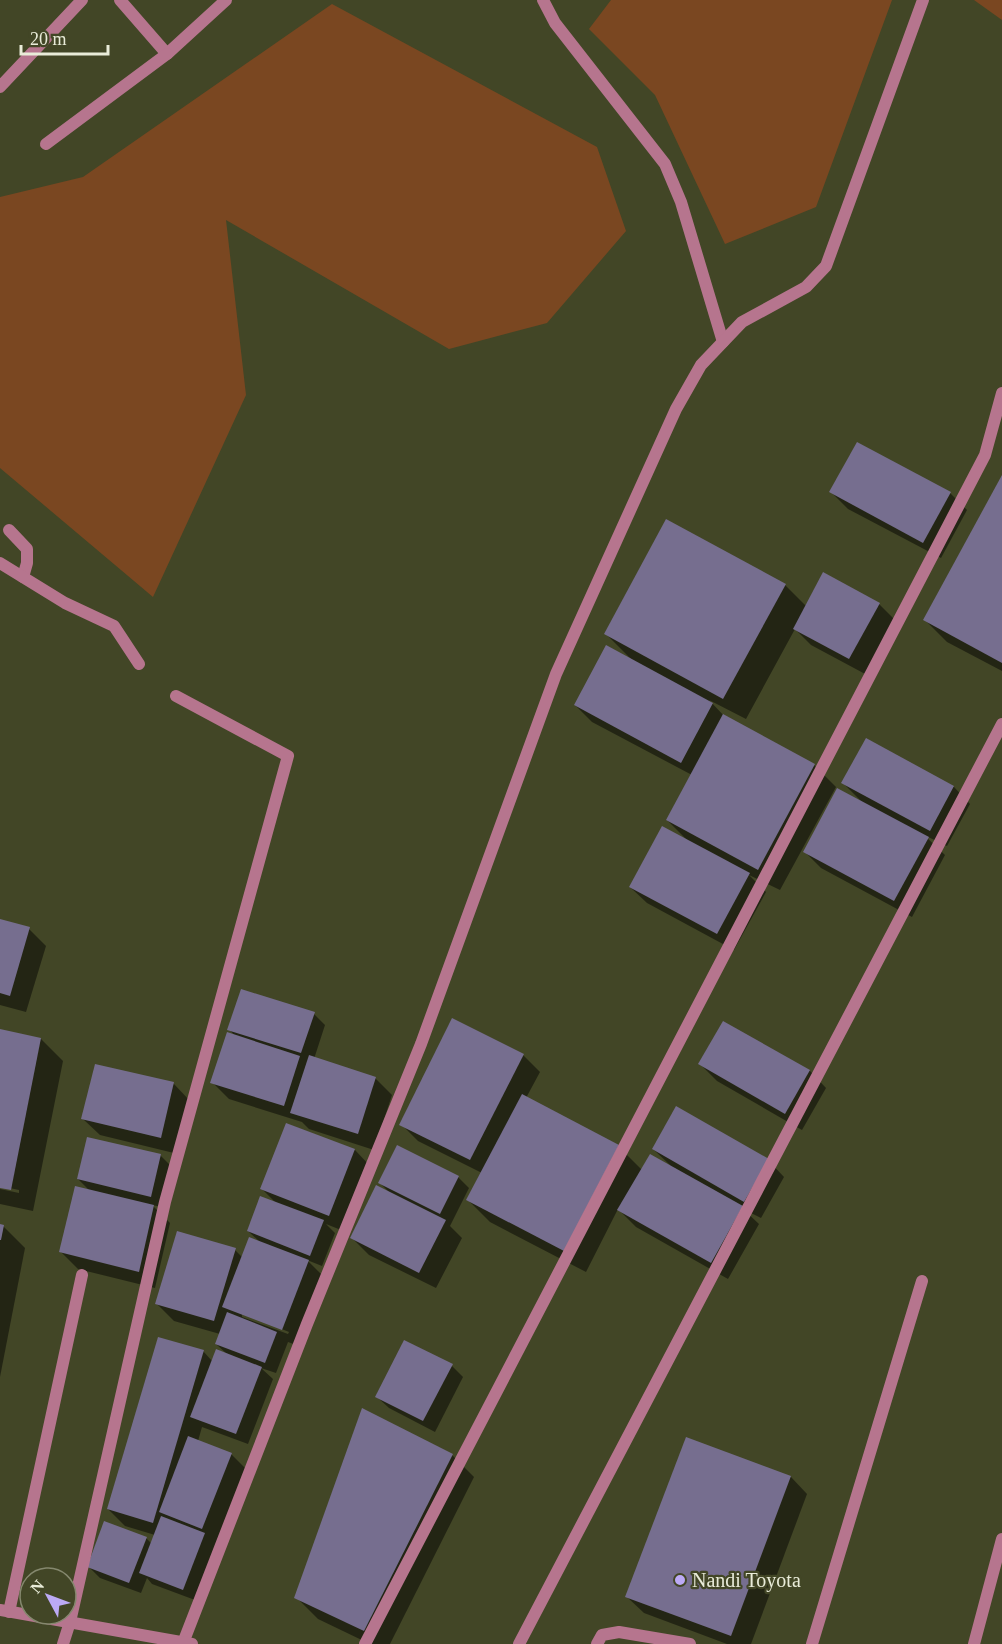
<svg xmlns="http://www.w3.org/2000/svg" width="1002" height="1644" font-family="Georgia,serif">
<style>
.green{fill:#7a4721}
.shadow{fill:#0007;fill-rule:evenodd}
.building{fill:#766e8f}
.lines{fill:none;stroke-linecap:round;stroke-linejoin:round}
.service{stroke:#b6758e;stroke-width:12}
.minor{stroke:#b6758e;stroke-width:12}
.tertiary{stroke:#b6758e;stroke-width:12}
.poi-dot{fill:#bcaaf5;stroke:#424626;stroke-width:2}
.labels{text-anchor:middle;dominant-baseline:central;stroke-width:4.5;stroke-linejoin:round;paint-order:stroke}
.poi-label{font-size:20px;fill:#e9ecd9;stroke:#424626;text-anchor:start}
</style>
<rect width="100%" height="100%" fill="#424626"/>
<!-- green -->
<g class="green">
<path d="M611 0H892L816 207 725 244 655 95 589 29Z"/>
<path d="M974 0H1002V20Z"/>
<path d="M332 4 597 147 626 231 547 323 449 349 226 220 246 395 153 597 0 468V197L83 177Z"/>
</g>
<!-- shadow -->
<g class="shadow">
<path d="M1002 478V671L947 642 925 620Z"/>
<path d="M831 492 950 493 967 510 941 558 848 509Z"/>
<path d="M785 585 806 606 879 604 896 621 867 675 811 645 795 629 746 719 709 700 726 718 814 765 836 787 780 890 749 875 766 892 734 950 647 903 630 887 689 842 667 820 692 775 592 722 575 705 632 660 606 634Z"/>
<path d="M843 783 954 787 970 804 947 846 924 835 945 855 912 917 821 868 804 851 864 804Z"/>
<path d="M0 920 29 929 46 946 26 1012 0 1005Z"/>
<path d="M314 1014 325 1025 314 1059 375 1078 392 1095 374 1150 309 1129 302 1122 229 1099 212 1082 235 1036 229 1029Z"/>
<path d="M724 1023 810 1071 826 1088 802 1130 717 1081 700 1064Z"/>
<path d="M0 1031 41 1039 63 1061 33 1211 0 1204V1189L19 1193V1190L0 1186Z"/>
<path d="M523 1055 540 1072 526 1098 618 1146 642 1170 670 1165 653 1149 768 1160 784 1177 761 1218 743 1209 759 1224 728 1279 636 1227 618 1209 586 1272 490 1222 468 1200 482 1173 418 1141 401 1124Z"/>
<path d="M174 1084 190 1101 178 1154 100 1135 83 1119Z"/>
<path d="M287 1124 355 1150 371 1167 346 1232 326 1224 335 1233 322 1266 307 1260 325 1278 299 1346 288 1342 276 1373 261 1368 273 1379 248 1444 202 1427 198 1441 231 1454 248 1471 195 1600 152 1584 147 1578 141 1593 100 1578 88 1566 146 1538 152 1544 155 1535 125 1526 108 1509 203 1351 213 1362 228 1355 216 1344 220 1334 174 1321 157 1304 235 1250 243 1258 261 1243 248 1231 276 1203 262 1189ZM242 1313 289 1332 288 1334 242 1317Z"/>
<path d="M160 1155 172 1167 162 1207 152 1205 170 1223 155 1288 78 1269 61 1252 91 1192 78 1179Z"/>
<path d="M458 1177 469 1188 450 1226 462 1238 436 1288 369 1255 352 1238 389 1192 380 1183Z"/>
<path d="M0 1225 3 1226 25 1248 0 1377Z"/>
<path d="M452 1366 463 1377 435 1432 389 1408 377 1397Z"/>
<path d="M686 1439 791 1477 807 1494 751 1644H727L644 1613 627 1597Z"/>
<path d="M452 1455 474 1477 390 1644H370L318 1619 296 1597Z"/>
</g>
<!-- building -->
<g class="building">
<path d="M857 442 951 492 923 543 829 492Z"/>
<path d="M1002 475V663L923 620Z"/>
<path d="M666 519 786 584 723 699 604 634Z"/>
<path d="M823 572 880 603 849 659 793 629Z"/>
<path d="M606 645 713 703 681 763 574 705Z"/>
<path d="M723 714 815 764 758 870 666 820Z"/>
<path d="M866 738 954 786 930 831 841 783Z"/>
<path d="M837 788 929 837 894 901 803 852Z"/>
<path d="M662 826 750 873 717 934 629 887Z"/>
<path d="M0 919 30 927 10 996 0 993Z"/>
<path d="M241 989 315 1012 301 1053 227 1030Z"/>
<path d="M452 1018 524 1054 470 1160 399 1125Z"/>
<path d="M723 1021 810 1070 785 1114 698 1064Z"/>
<path d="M0 1029 41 1038 11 1190 0 1188Z"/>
<path d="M227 1032 300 1056 284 1106 210 1083Z"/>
<path d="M309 1055 376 1077 358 1134 290 1113Z"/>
<path d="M95 1064 174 1082 161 1138 81 1119Z"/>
<path d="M522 1094 619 1145 564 1251 466 1200Z"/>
<path d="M676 1106 769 1159 744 1202 652 1149Z"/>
<path d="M286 1123 355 1149 329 1216 260 1189Z"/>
<path d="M87 1137 161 1154 151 1197 77 1179Z"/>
<path d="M397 1145 459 1176 440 1214 378 1183Z"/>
<path d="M650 1154 743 1206 711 1263 617 1210Z"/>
<path d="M376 1185 446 1220 419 1273 350 1238Z"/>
<path d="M75 1186 154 1205 139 1272 59 1252Z"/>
<path d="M260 1196 324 1220 310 1256 247 1231Z"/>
<path d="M0 1224 4 1225 1 1240H0Z"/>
<path d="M177 1231 236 1248 214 1321 155 1304Z"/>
<path d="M249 1237 309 1260 282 1330 222 1307Z"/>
<path d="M227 1312 277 1332 265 1363 215 1344Z"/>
<path d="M158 1337 204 1350 153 1523 107 1509Z"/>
<path d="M404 1340 453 1364 423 1421 375 1397Z"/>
<path d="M216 1349 262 1367 236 1434 190 1417Z"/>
<path d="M362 1408 453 1454 364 1631 294 1598Z"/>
<path d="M188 1436 232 1453 202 1529 159 1512Z"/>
<path d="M686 1437 791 1476 731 1636 625 1597Z"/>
<path d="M161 1516 205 1533 183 1590 139 1573Z"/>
<path d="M104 1521 147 1537 129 1583 87 1567Z"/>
</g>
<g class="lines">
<!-- service -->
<g class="service">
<path d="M9 1612 82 1275"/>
<path d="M519 1644 1002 724"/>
<path d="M597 1644 602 1635 619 1632 690 1644"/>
<path d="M812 1644 922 1281"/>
<path d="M974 1644 1002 1539"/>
</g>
<!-- minor -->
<g class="minor">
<path d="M120 0 167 54 226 0"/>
<path d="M543 0 555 23 665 164 681 202 723 342"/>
<path d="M0 87 82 0"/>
<path d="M46 144 167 54"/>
<path d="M9 530 27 549V563L23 577"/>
<path d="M0 563 65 603 114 626 139 664"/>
<path d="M183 1643 307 1324 421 1044 556 674 676 409 701 365 742 322 806 287 826 266 923 0"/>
<path d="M63 1644 70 1622 165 1202 288 756 176 696"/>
<path d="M365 1644 985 455 1002 393"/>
</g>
<!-- tertiary -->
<path class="tertiary" d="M0 1610 192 1644"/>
</g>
<!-- markers -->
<circle class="poi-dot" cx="680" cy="1580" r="6"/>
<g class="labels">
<!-- poi labels -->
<g class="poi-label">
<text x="692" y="1580">Nandi Toyota</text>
</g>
</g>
<!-- north arrow -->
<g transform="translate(48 1596) rotate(311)"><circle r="28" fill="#424626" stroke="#85886e" stroke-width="1.5"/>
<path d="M0-4.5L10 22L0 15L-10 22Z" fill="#bcaaf5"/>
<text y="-9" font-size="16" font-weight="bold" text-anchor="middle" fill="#e9ecd9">N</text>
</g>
<!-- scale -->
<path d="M21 45v9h87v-9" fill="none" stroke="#e9ecd9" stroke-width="3"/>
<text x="30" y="45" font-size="18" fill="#e9ecd9" stroke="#424626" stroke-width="4.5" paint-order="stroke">20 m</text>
</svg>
